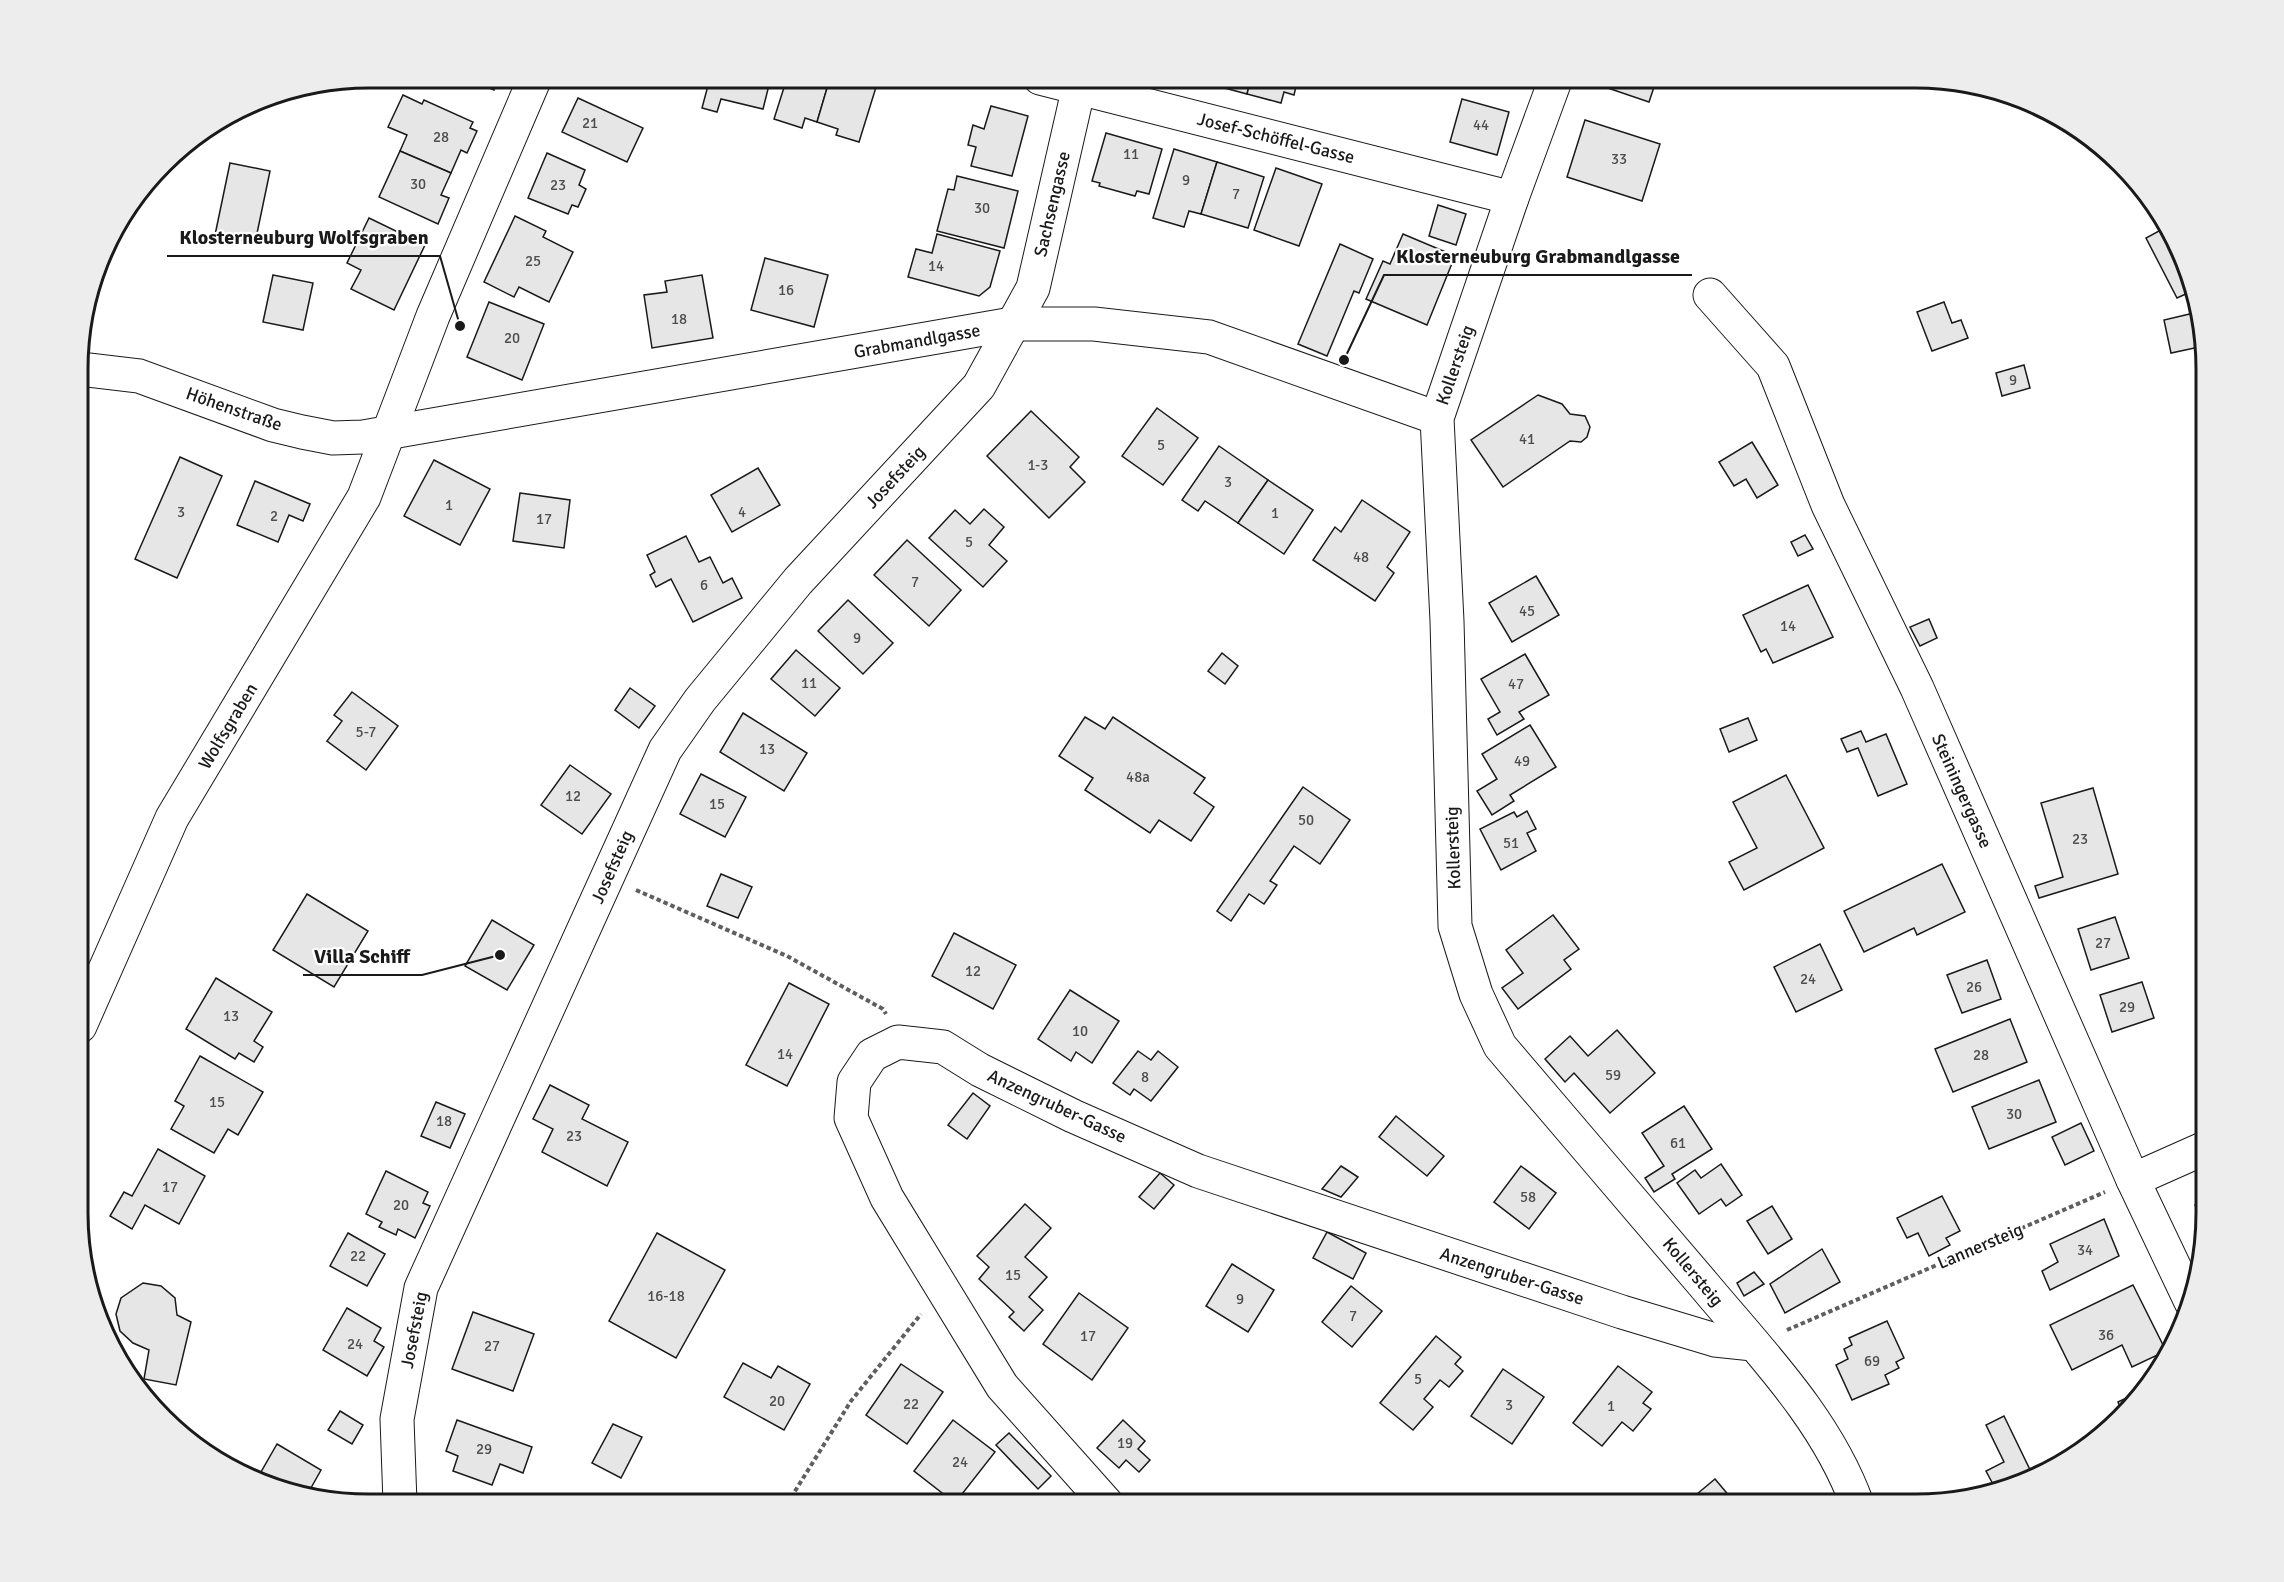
<svg xmlns="http://www.w3.org/2000/svg" width="2284" height="1582" font-family="Signika,sans-serif">
<style>
.building{fill:#e6e6e6;stroke:#1a1a1a;stroke-width:1.5}
.lines{fill:none;stroke-linecap:round;stroke-linejoin:round}
.minor-casing{stroke:#1a1a1a;stroke-width:35}
.path{stroke:#5f5f5f;stroke-width:4;stroke-dasharray:4.5 3;stroke-linecap:butt}
.minor{stroke:#fff;stroke-width:33}
.labels{text-anchor:middle;dominant-baseline:central;stroke-width:4.5;stroke-linejoin:round;paint-order:stroke}
.number-label{font-size:15px;fill:#4d4d4d}
.street-label{font-size:18px;fill:#1a1a1a;stroke:#fff}
.rim{fill:none;stroke:#1a1a1a;stroke-width:3}
.leader{fill:none;stroke:#1a1a1a;stroke-width:2}
.callout-dot{fill:#1a1a1a;stroke:#fff;stroke-width:2}
.callout-label{font-size:20px;text-anchor:middle;font-weight:bold;fill:#1a1a1a;stroke:#fff;stroke-width:4.5;stroke-linejoin:round;paint-order:stroke}
</style>
<rect width="100%" height="100%" fill="#fff"/>
<!-- building -->
<g class="building">
<path d="M465 78H499L494 90Z"/>
<path d="M710 78H777L775 87 769 85 763 109 721 99 717 112 702 108Z"/>
<path d="M787 78H830L817 122 805 118 802 128 774 119Z"/>
<path d="M830 78H857L877 84 859 142 836 135 838 129 817 122Z"/>
<path d="M1203 78H1251L1247 94 1202 82Z"/>
<path d="M1251 78H1298L1294 95 1284 92 1281 103 1247 94Z"/>
<path d="M1594 78H1657L1649 102 1593 83Z"/>
<path d="M403 95 422 104 424 100 473 122 470 128 477 131 467 153 461 150 451 173 400 151 407 135 388 127Z"/>
<path d="M578 98 643 128 627 162 562 132Z"/>
<path d="M1462 99 1509 112 1497 155 1450 142Z"/>
<path d="M991 106 1028 116 1012 176 971 166 976 147 968 145 973 125 984 129Z"/>
<path d="M1585 120 1660 144 1642 201 1567 177Z"/>
<path d="M1106 133 1162 149 1149 194 1137 191 1135 196 1099 186 1100 183 1092 181Z"/>
<path d="M1174 149 1217 162 1201 214 1189 211 1184 227 1153 218Z"/>
<path d="M400 151 451 173 441 195 449 198 438 224 379 197Z"/>
<path d="M547 153 585 170 579 185 586 189 578 207 572 205 568 214 528 198Z"/>
<path d="M1217 162 1264 177 1248 228 1201 214Z"/>
<path d="M230 163 270 171 255 243 215 235Z"/>
<path d="M1276 168 1322 184 1299 246 1254 230Z"/>
<path d="M957 176 1018 191 1004 248 937 231 948 189 954 190Z"/>
<path d="M1438 205 1466 214 1456 245 1429 236Z"/>
<path d="M515 216 546 231 543 237 573 252 549 302 519 287 514 297 484 282Z"/>
<path d="M369 218 425 245 394 310 351 289 361 270 347 263Z"/>
<path d="M2168 226 2188 293 2177 298 2146 238Z"/>
<path d="M937 234 1000 251 990 287 979 296 908 277 916 249 932 253Z"/>
<path d="M1403 234 1455 256 1427 325 1366 299 1383 261 1390 264Z"/>
<path d="M1340 244 1373 259 1359 293 1354 291 1327 356 1298 344Z"/>
<path d="M765 258 828 275 814 327 751 310Z"/>
<path d="M273 275 313 283 303 330 263 322Z"/>
<path d="M702 275 713 338 652 348 644 295 667 292 665 281Z"/>
<path d="M489 302 544 324 522 380 467 357Z"/>
<path d="M1944 302 1952 323 1961 320 1968 338 1932 351 1917 312Z"/>
<path d="M2194 313 2204 346 2171 353 2164 320Z"/>
<path d="M2024 365 2030 388 2002 396 1996 373Z"/>
<path d="M1538 395 1562 404 1570 414 1585 416 1590 427 1587 437 1581 442 1570 441 1503 487 1471 440Z"/>
<path d="M1157 408 1198 438 1163 485 1122 456Z"/>
<path d="M1031 411 1079 457 1070 467 1085 482 1049 518 987 456Z"/>
<path d="M1752 442 1778 485 1757 498 1746 479 1734 486 1719 462Z"/>
<path d="M1219 446 1268 480 1238 523 1205 501 1198 511 1182 500Z"/>
<path d="M180 457 222 476 177 578 135 559Z"/>
<path d="M434 460 490 489 460 545 404 516Z"/>
<path d="M758 468 780 505 732 532 711 495Z"/>
<path d="M1268 480 1313 510 1284 554 1238 523Z"/>
<path d="M255 481 310 504 303 521 289 515 278 542 237 525Z"/>
<path d="M520 493 570 500 564 548 513 541Z"/>
<path d="M1362 500 1410 532 1387 567 1394 573 1375 601 1313 560 1335 527 1341 532Z"/>
<path d="M984 509 1004 527 989 545 1007 561 983 587 929 538 955 510 970 524Z"/>
<path d="M1805 535 1813 549 1798 556 1791 542Z"/>
<path d="M686 536 699 562 710 557 723 583 732 578 742 598 693 622 671 579 656 587 650 575 655 572 647 555Z"/>
<path d="M907 540 961 590 929 626 874 575Z"/>
<path d="M1536 576 1559 615 1512 642 1489 603Z"/>
<path d="M1808 585 1833 637 1773 663 1766 649 1761 652 1743 615Z"/>
<path d="M848 600 893 643 863 674 818 631Z"/>
<path d="M1929 619 1937 638 1920 646 1910 627Z"/>
<path d="M796 650 840 688 815 716 771 679Z"/>
<path d="M1222 653 1238 666 1225 684 1208 671Z"/>
<path d="M1525 654 1549 695 1519 712 1524 719 1497 735 1488 719 1500 712 1481 679Z"/>
<path d="M630 688 655 706 639 728 615 710Z"/>
<path d="M352 692 398 726 366 770 327 741 342 721 334 715Z"/>
<path d="M743 713 807 753 784 791 720 752Z"/>
<path d="M1085 717 1105 729 1113 717 1205 778 1194 793 1214 807 1191 841 1159 820 1150 833 1085 790 1093 778 1059 756Z"/>
<path d="M1748 718 1757 740 1729 752 1720 729Z"/>
<path d="M1530 725 1556 767 1510 795 1514 801 1492 815 1477 791 1497 779 1482 754Z"/>
<path d="M1861 731 1866 742 1886 734 1907 784 1878 796 1858 748 1847 752 1841 739Z"/>
<path d="M570 765 611 794 582 834 541 805Z"/>
<path d="M701 774 746 797 725 837 680 814Z"/>
<path d="M1786 775 1824 848 1744 890 1729 862 1757 848 1733 802Z"/>
<path d="M1303 787 1350 820 1320 864 1294 846 1270 881 1277 885 1264 904 1249 894 1231 921 1217 911Z"/>
<path d="M2093 788 2118 874 2039 898 2035 886 2063 877 2041 803Z"/>
<path d="M1527 811 1536 829 1527 833 1536 851 1501 870 1480 829 1514 812 1517 817Z"/>
<path d="M1942 864 1965 912 1917 935 1914 928 1864 952 1844 911Z"/>
<path d="M721 874 752 887 738 918 707 906Z"/>
<path d="M307 894 368 931 334 987 273 950Z"/>
<path d="M1553 915 1579 949 1564 960 1571 969 1518 1009 1502 988 1523 973 1506 950Z"/>
<path d="M2115 917 2129 958 2091 970 2078 929Z"/>
<path d="M492 920 534 945 507 990 465 966Z"/>
<path d="M954 933 1016 965 993 1009 932 976Z"/>
<path d="M1820 944 1842 990 1796 1012 1774 967Z"/>
<path d="M1987 960 2001 999 1962 1013 1947 975Z"/>
<path d="M216 978 272 1012 254 1041 263 1047 254 1062 239 1053 235 1059 186 1029Z"/>
<path d="M2142 982 2154 1018 2112 1032 2100 995Z"/>
<path d="M789 983 829 1004 787 1086 746 1065Z"/>
<path d="M1070 990 1119 1021 1092 1063 1076 1052 1071 1061 1038 1039Z"/>
<path d="M2010 1019 2027 1062 1953 1092 1935 1049Z"/>
<path d="M1617 1030 1655 1073 1610 1113 1574 1073 1565 1082 1545 1059 1570 1036 1588 1056Z"/>
<path d="M1138 1051 1151 1060 1158 1051 1178 1067 1151 1101 1134 1089 1130 1095 1113 1083Z"/>
<path d="M200 1056 263 1092 238 1135 228 1129 214 1153 171 1129 184 1106 175 1101Z"/>
<path d="M2039 1080 2056 1122 1989 1149 1972 1107Z"/>
<path d="M550 1085 589 1105 582 1119 628 1142 607 1186 542 1152 553 1129 533 1119Z"/>
<path d="M973 1093 990 1106 967 1139 948 1125Z"/>
<path d="M436 1102 465 1114 450 1148 421 1136Z"/>
<path d="M1684 1106 1712 1149 1672 1174 1675 1179 1654 1192 1645 1178 1664 1166 1642 1133Z"/>
<path d="M1396 1116 1444 1156 1427 1176 1379 1137Z"/>
<path d="M2081 1123 2094 1151 2065 1165 2052 1137Z"/>
<path d="M158 1149 205 1176 179 1224 145 1205 132 1229 110 1216 124 1192 132 1196Z"/>
<path d="M1721 1164 1742 1195 1726 1206 1721 1199 1699 1214 1677 1183 1695 1170 1701 1178Z"/>
<path d="M1341 1166 1358 1177 1341 1197 1322 1189Z"/>
<path d="M1521 1166 1556 1193 1529 1229 1494 1202Z"/>
<path d="M386 1171 428 1192 423 1203 430 1206 415 1238 398 1229 396 1235 379 1227 382 1222 366 1214Z"/>
<path d="M1160 1173 1174 1185 1154 1209 1139 1197Z"/>
<path d="M1942 1196 1960 1231 1946 1238 1950 1245 1929 1256 1918 1233 1907 1238 1897 1218Z"/>
<path d="M2205 1200V1225L2195 1205Z"/>
<path d="M1025 1204 1051 1228 1025 1257 1047 1277 1029 1297 1043 1310 1024 1331 1009 1317 1014 1312 979 1279 989 1267 977 1256Z"/>
<path d="M1772 1206 1792 1239 1768 1254 1747 1221Z"/>
<path d="M2104 1219 2119 1256 2050 1290 2042 1271 2058 1262 2050 1244Z"/>
<path d="M1327 1232 1366 1253 1353 1279 1313 1258Z"/>
<path d="M348 1233 385 1254 367 1286 330 1266Z"/>
<path d="M657 1233 725 1270 676 1358 609 1321Z"/>
<path d="M1822 1249 1840 1282 1785 1313 1770 1284Z"/>
<path d="M1232 1264 1274 1290 1248 1332 1206 1306Z"/>
<path d="M1754 1272 1764 1284 1744 1296 1737 1283Z"/>
<path d="M143 1283 161 1286 175 1298 177 1315 191 1322 176 1385 144 1379 149 1350 133 1343 120 1331 116 1314 121 1298Z"/>
<path d="M2133 1285 2166 1351 2132 1367 2122 1345 2072 1370 2050 1325Z"/>
<path d="M1351 1286 1382 1311 1352 1347 1322 1322Z"/>
<path d="M1079 1293 1128 1328 1092 1380 1043 1344Z"/>
<path d="M347 1308 381 1328 374 1341 384 1347 367 1376 323 1350Z"/>
<path d="M473 1312 534 1334 513 1391 452 1369Z"/>
<path d="M1887 1321 1904 1358 1896 1362 1899 1368 1885 1375 1889 1384 1852 1400 1836 1365 1848 1359 1844 1349 1852 1345 1849 1338Z"/>
<path d="M1436 1336 1461 1357 1455 1364 1463 1371 1449 1387 1440 1380 1424 1399 1433 1407 1413 1430 1380 1403Z"/>
<path d="M743 1363 771 1378 778 1366 810 1384 784 1430 724 1397Z"/>
<path d="M901 1364 943 1392 907 1444 866 1415Z"/>
<path d="M1618 1366 1652 1392 1643 1403 1651 1409 1633 1431 1622 1422 1602 1446 1573 1423Z"/>
<path d="M1503 1369 1544 1397 1512 1444 1471 1416Z"/>
<path d="M2146 1389V1390L2121 1410 2118 1402Z"/>
<path d="M340 1411 363 1425 352 1444 328 1430Z"/>
<path d="M2004 1416 2033 1476 1994 1486 1986 1471 2004 1462 1986 1425Z"/>
<path d="M457 1420 532 1447 523 1473 500 1464 492 1485 453 1471 458 1456 446 1451Z"/>
<path d="M953 1420 995 1452 955 1503 914 1471Z"/>
<path d="M1123 1420 1145 1441 1138 1449 1150 1460 1139 1472 1126 1460 1119 1468 1097 1448Z"/>
<path d="M613 1424 642 1437 621 1478 592 1463Z"/>
<path d="M1009 1433 1051 1476 1038 1489 996 1445Z"/>
<path d="M277 1444 321 1470 307 1495 275 1488 257 1479Z"/>
<path d="M1715 1479 1736 1504H1685Z"/>
<path d="M1204 1494 1214 1504H1195Z"/>
</g>
<g class="lines">
<defs>
<g id="minor">
<path d="M1040 78 1512 198"/>
<path d="M1556 78 1512 198 1437 418 1447 621 1455 926 1476 994 1500 1046C1568 1126 1636 1205 1704 1285 1760 1352 1827 1420 1857 1504"/>
<path d="M1710 295 1773 366 1828 505 1917 688 2133 1180 2191 1302"/>
<path d="M80 369 139 376 273 425 302 432 333 438 363 437 1012 324H1094L1209 337 1437 418"/>
<path d="M80 1026 172 818 364 497 433 316 535 78"/>
<path d="M2133 1180 2205 1148"/>
<path d="M400 1503 397 1419 421 1288 665 750 700 700 798 581 979 386 1033 288 1081 78"/>
<path d="M1107 1504 1002 1386 887 1198 851 1118 854 1082 872 1055 898 1042 943 1047 980 1070 1073 1116 1198 1171 1622 1312 1715 1340 1753 1344"/>
</g>
</defs>
<!-- minor casing -->
<use href="#minor" class="minor-casing"/>
<!-- path -->
<g class="path">
<path d="M636 890 787 956 883 1009 886 1014"/>
<path d="M1787 1330 2105 1192"/>
<path d="M787 1504 851 1401 921 1314"/>
</g>
<!-- minor -->
<use href="#minor" class="minor"/>
</g>
<g class="labels">
<!-- number labels -->
<g class="number-label">
<text x="590" y="123">21</text>
<text x="1481" y="125">44</text>
<text x="441" y="137">28</text>
<text x="1131" y="154">11</text>
<text x="1619" y="159">33</text>
<text x="1186" y="180">9</text>
<text x="418" y="184">30</text>
<text x="558" y="185">23</text>
<text x="1236" y="194">7</text>
<text x="982" y="208">30</text>
<text x="533" y="261">25</text>
<text x="936" y="266">14</text>
<text x="786" y="290">16</text>
<text x="679" y="319">18</text>
<text x="512" y="338">20</text>
<text x="2013" y="380">9</text>
<text x="1527" y="439">41</text>
<text x="1161" y="445">5</text>
<text x="1038" y="465">1-3</text>
<text x="1228" y="482">3</text>
<text x="449" y="505">1</text>
<text x="181" y="512">3</text>
<text x="742" y="512">4</text>
<text x="1275" y="513">1</text>
<text x="274" y="516">2</text>
<text x="544" y="519">17</text>
<text x="969" y="542">5</text>
<text x="1361" y="557">48</text>
<text x="915" y="582">7</text>
<text x="704" y="585">6</text>
<text x="1527" y="611">45</text>
<text x="1788" y="626">14</text>
<text x="857" y="638">9</text>
<text x="809" y="683">11</text>
<text x="1516" y="684">47</text>
<text x="366" y="732">5-7</text>
<text x="767" y="749">13</text>
<text x="1522" y="761">49</text>
<text x="1138" y="777">48a</text>
<text x="573" y="796">12</text>
<text x="717" y="804">15</text>
<text x="1306" y="820">50</text>
<text x="2080" y="839">23</text>
<text x="1511" y="843">51</text>
<text x="2103" y="943">27</text>
<text x="973" y="971">12</text>
<text x="1808" y="979">24</text>
<text x="1974" y="987">26</text>
<text x="2127" y="1007">29</text>
<text x="231" y="1016">13</text>
<text x="1080" y="1031">10</text>
<text x="785" y="1054">14</text>
<text x="1981" y="1055">28</text>
<text x="1613" y="1075">59</text>
<text x="1145" y="1077">8</text>
<text x="217" y="1102">15</text>
<text x="2014" y="1114">30</text>
<text x="444" y="1121">18</text>
<text x="574" y="1136">23</text>
<text x="1678" y="1143">61</text>
<text x="170" y="1187">17</text>
<text x="1528" y="1197">58</text>
<text x="401" y="1205">20</text>
<text x="2085" y="1250">34</text>
<text x="358" y="1256">22</text>
<text x="1013" y="1275">15</text>
<text x="666" y="1296">16-18</text>
<text x="1240" y="1299">9</text>
<text x="1353" y="1316">7</text>
<text x="2106" y="1335">36</text>
<text x="1088" y="1336">17</text>
<text x="355" y="1344">24</text>
<text x="492" y="1346">27</text>
<text x="1872" y="1361">69</text>
<text x="1418" y="1379">5</text>
<text x="777" y="1401">20</text>
<text x="911" y="1404">22</text>
<text x="1509" y="1405">3</text>
<text x="1611" y="1406">1</text>
<text x="1125" y="1443">19</text>
<text x="484" y="1449">29</text>
<text x="960" y="1462">24</text>
</g>
<!-- street labels -->
<g class="street-label">
<text transform="translate(1276 138) rotate(14)">Josef-Schöffel-Gasse</text>
<text transform="translate(1052 204) rotate(-77)">Sachsengasse</text>
<text transform="translate(917 341) rotate(-10)">Grabmandlgasse</text>
<text transform="translate(1455 365) rotate(-71)">Kollersteig</text>
<text transform="translate(234 409) rotate(19)">Höhenstraße</text>
<text transform="translate(895 477) rotate(-47)">Josefsteig</text>
<text transform="translate(228 726) rotate(-59)">Wolfsgraben</text>
<text transform="translate(1962 791) rotate(66)">Steiningergasse</text>
<text transform="translate(1453 848) rotate(-92)">Kollersteig</text>
<text transform="translate(612 867) rotate(-66)">Josefsteig</text>
<text transform="translate(1057 1106) rotate(25)">Anzengruber-Gasse</text>
<text transform="translate(1980 1246) rotate(-23)">Lannersteig</text>
<text transform="translate(1693 1272) rotate(50)">Kollersteig</text>
<text transform="translate(1512 1276) rotate(18)">Anzengruber-Gasse</text>
<text transform="translate(414 1330) rotate(-79)">Josefsteig</text>
</g>
</g>
<!-- crop -->
<path d="M0 0H2284V1582H0ZM369 88H1915A281 281 0 0 1 2196 369V1213A281 281 0 0 1 1915 1494H369A281 281 0 0 1 88 1213V369A281 281 0 0 1 369 88Z" fill="#ededed" fill-rule="evenodd"/>
<path class="rim" d="M369 88H1915A281 281 0 0 1 2196 369V1213A281 281 0 0 1 1915 1494H369A281 281 0 0 1 88 1213V369A281 281 0 0 1 369 88Z"/>
<!-- callouts -->
<path class="leader" d="M460 326L440 256H167M1344 360L1384 275H1692M500 955L422 975H303"/>
<g class="callout-dot">
<circle cx="460" cy="326" r="6"/>
<circle cx="1344" cy="360" r="6"/>
<circle cx="500" cy="955" r="6"/>
</g>
<g class="callout-label">
<text x="304" y="244">Klosterneuburg Wolfsgraben</text>
<text x="1538" y="263">Klosterneuburg Grabmandlgasse</text>
<text x="362" y="963">Villa Schiff</text>
</g>
</svg>
